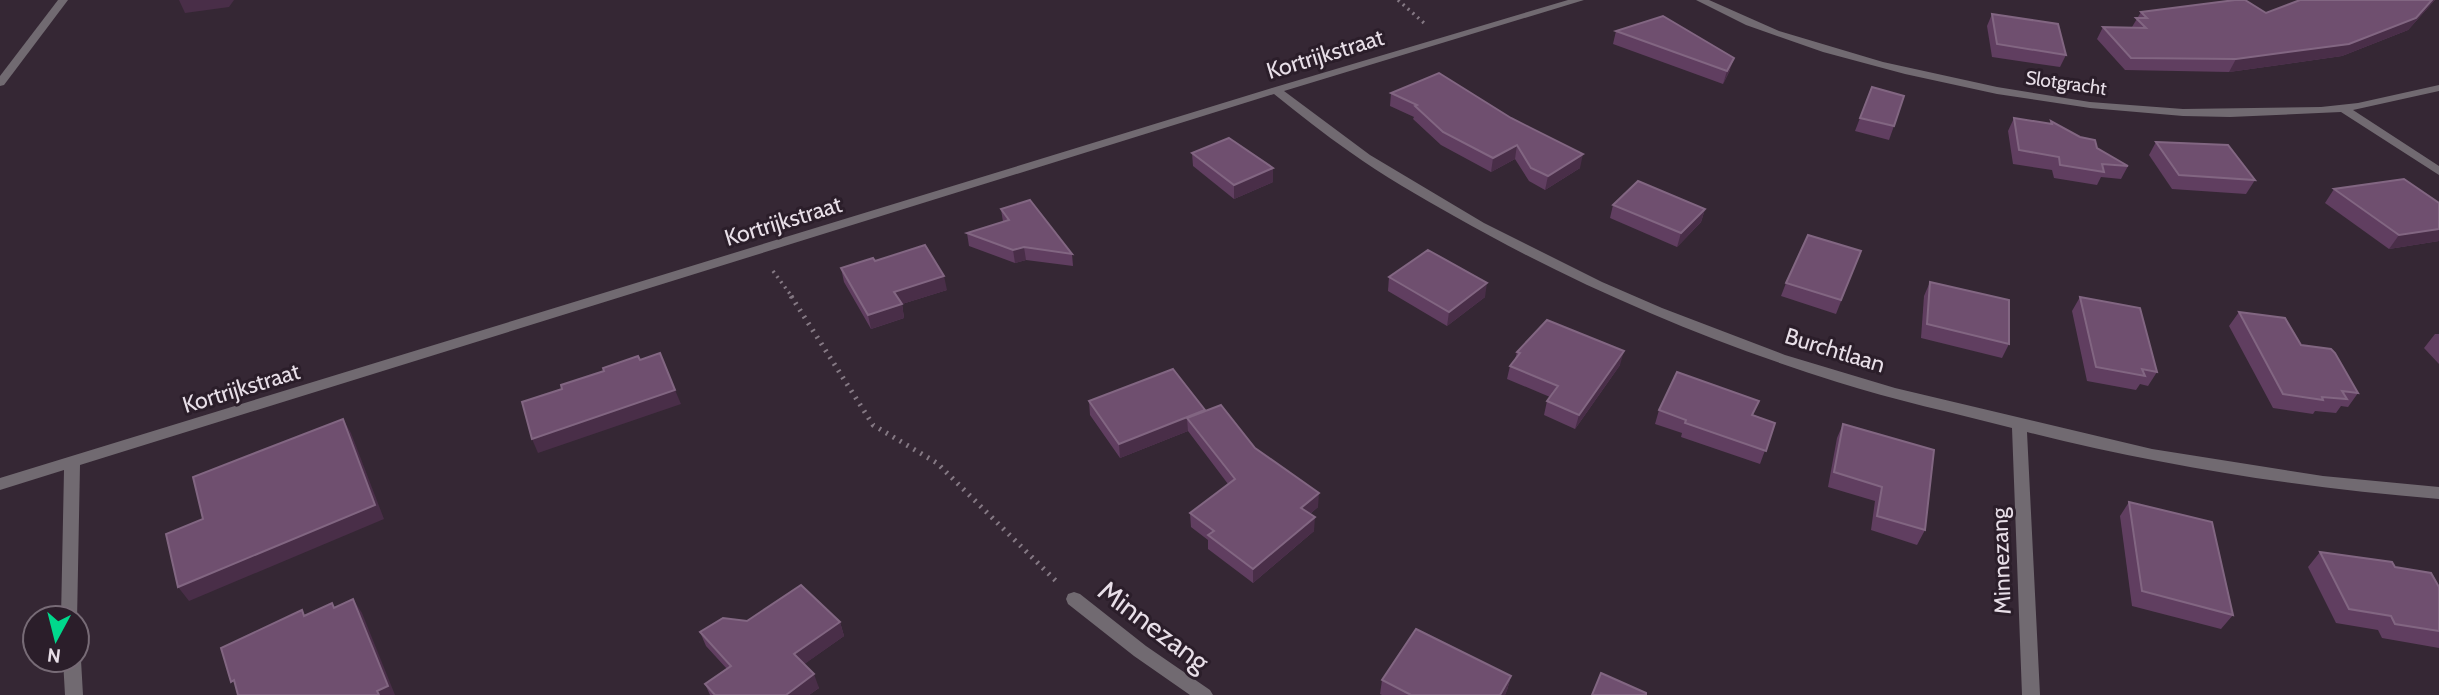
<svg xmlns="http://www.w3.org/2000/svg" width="2439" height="695" font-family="Cabin,sans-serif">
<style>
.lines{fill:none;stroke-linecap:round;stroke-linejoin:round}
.path-far1{stroke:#857984;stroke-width:3.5;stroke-dasharray:2 4.5;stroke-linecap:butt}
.path{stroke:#857984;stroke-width:5;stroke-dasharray:2 6;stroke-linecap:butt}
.minor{fill:#716a71;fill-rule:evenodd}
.wall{fill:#603e60}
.shaded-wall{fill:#492e48}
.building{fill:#6f4f6f;stroke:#826682;stroke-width:2}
.labels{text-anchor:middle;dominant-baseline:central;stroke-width:6;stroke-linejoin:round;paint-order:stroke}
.far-street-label{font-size:19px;fill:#e8dfe8;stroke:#2b1e2a}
.street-label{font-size:23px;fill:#e8dfe8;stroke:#2b1e2a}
.near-street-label{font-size:28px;fill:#e8dfe8;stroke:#2b1e2a}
</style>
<rect width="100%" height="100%" fill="#352734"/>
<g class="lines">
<!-- path-far1 -->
<g class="path-far1">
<path d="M1398 0 1424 23"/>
<path d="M773 271 793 298"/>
</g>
<!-- path -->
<path class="path" d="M791 296 873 425 937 463 1058 583"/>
<!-- minor -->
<g class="minor">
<path d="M58 0H68L4 85 0 86V76Z"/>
<path d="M1568 0H1584L1284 91 1370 155 1484 223 1602 282 1662 308 1785 355 1895 388 2152 449 2323 476 2439 487V499C2300 488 2162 466 2027 432L2040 695H2022L2012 428C1954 413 1894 400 1837 382 1704 340 1575 285 1454 216 1419 196 1383 176 1350 152 1324 134 1299 114 1274 94L80 465 77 621V618H61L64 470 0 490V478L1272 88Z"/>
<path d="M1696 0H1709L1779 31 1883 62 1997 87 2090 102 2183 109 2321 107 2358 103 2439 85V91L2353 110 2439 166V175L2341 112 2230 117 2183 116 2090 108 1997 94 1905 74 1823 52 1746 25Z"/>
<path d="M1074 592 1080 594 1146 646 1210 690 1213 695H1190L1134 656 1068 604 1066 599 1068 594Z"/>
<path d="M77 654 81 660 83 695H65L63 660H77Z"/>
</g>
</g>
<!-- wall -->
<g class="wall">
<path d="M2300 0H2435L2408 30 2342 56 2229 72 2125 70 2097 39 2103 27H2132L2141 12 2266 13Z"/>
<path d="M1992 14 2066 55 2060 67 1992 57 1987 26Z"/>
<path d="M1616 31 1730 70 1723 84 1613 44Z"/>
<path d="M1391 93 1580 168 1545 190 1529 181 1515 159 1491 172 1441 145 1413 119 1414 117 1390 106Z"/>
<path d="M1860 118 1894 126 1889 140 1855 131Z"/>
<path d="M2014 118 2050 124 2051 121 2128 166 2121 179 2101 177 2097 185 2054 178 2052 170 2013 164 2008 131Z"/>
<path d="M2156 142 2255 180 2246 194 2172 189 2149 155Z"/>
<path d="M1192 153 1273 182 1234 199 1193 166Z"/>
<path d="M2334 189 2439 203V241L2389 249 2325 203Z"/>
<path d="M1613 205 1705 209 1701 222 1677 247 1610 218Z"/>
<path d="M1001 209 1072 254 1073 266 1026 260 1015 263 969 246 967 233 1003 222Z"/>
<path d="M1861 251 1836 314 1781 296 1786 283Z"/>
<path d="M875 261 947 290 902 304 904 318 871 329 844 282 841 268Z"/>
<path d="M1389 277 1485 297 1447 326 1388 291Z"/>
<path d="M1930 282 2009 344 2002 358 1921 338 1924 296Z"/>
<path d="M2080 297 2157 372 2148 386 2140 384 2136 390 2087 381 2072 311Z"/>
<path d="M2239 312 2301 345 2358 393 2348 407 2341 406 2336 413 2315 411 2313 414 2273 408 2229 326Z"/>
<path d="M2435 334H2439V364L2424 348Z"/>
<path d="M1517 352 1620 365 1575 429 1544 415 1547 401 1550 397 1507 379 1510 366 1515 359Z"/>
<path d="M1089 401 1205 410V411L1255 448 1318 507 1310 514 1314 531 1253 583 1208 549V540L1191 527 1190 513 1228 484 1188 431 1120 458 1090 415Z"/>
<path d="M1659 410 1754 415 1775 423 1760 464 1681 437 1682 433 1655 424Z"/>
<path d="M1843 424 1925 530 1917 545 1871 530 1875 501 1828 487 1837 438Z"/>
<path d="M2129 502 2233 615 2221 629 2132 606 2120 516Z"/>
<path d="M2320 552 2395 567 2439 587V648L2382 638 2378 630 2336 623 2308 567Z"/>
<path d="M747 621 840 622 844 636 804 664 819 688 809 695H710L705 684 727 669 706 646 700 632Z"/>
<path d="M1511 676 1507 690 1505 695H1382L1380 694 1382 680Z"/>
</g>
<!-- shaded-wall -->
<g class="shaded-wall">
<path d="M179 0H234L229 7 185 13Z"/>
<path d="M2432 0H2435L2408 30 2342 56 2229 72 2236 59Z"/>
<path d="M1734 58 1730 70 1723 84 1727 71Z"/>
<path d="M1517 145 1515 159 1491 172 1493 158Z"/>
<path d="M1583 154 1580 168 1545 190 1548 176Z"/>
<path d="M1273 168V182L1234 199V185Z"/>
<path d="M1705 209 1701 222 1677 247 1681 233Z"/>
<path d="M2439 229V241L2389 249 2399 235Z"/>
<path d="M1024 247 1026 260 1015 263 1013 250Z"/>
<path d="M944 276 947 290 902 304 904 318 871 329 868 315 894 292Z"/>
<path d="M1487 283 1485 297 1447 326 1449 312Z"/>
<path d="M1624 351 1620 365 1575 429 1579 415Z"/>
<path d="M675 390 681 404 538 453 532 439Z"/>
<path d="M1205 410V424L1187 418 1188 431 1120 458 1119 444Z"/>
<path d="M343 419 351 433 384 519 189 601 178 587Z"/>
<path d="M1319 493 1318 507 1300 522 1301 508Z"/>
<path d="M1315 517 1314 531 1253 583V569Z"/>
<path d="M353 599 362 613 395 695H379Z"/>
<path d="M840 622 844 636 799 668 794 654Z"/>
<path d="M814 674 819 688 809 695H786Z"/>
<path d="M1511 676 1507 690 1505 695H1500Z"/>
</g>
<!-- building -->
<g class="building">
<path d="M2235 0H2245L2266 13 2300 0H2432L2416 18 2349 44 2236 59 2131 58 2103 27 2146 28 2136 18H2147L2141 12Z"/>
<path d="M1992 14 2058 24 2066 55 1997 44Z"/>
<path d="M1663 16 1734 58 1727 71 1616 31Z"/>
<path d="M1439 73 1511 118 1583 154 1548 176 1531 168 1517 145 1493 158 1443 132 1415 106 1417 105 1391 93Z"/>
<path d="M1872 87 1904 96 1894 126 1860 118Z"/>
<path d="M2014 118 2052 124 2051 121 2080 137 2095 140 2097 148 2128 166 2102 164 2104 172 2060 165 2059 157 2019 150Z"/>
<path d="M1229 138 1273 168 1234 185 1192 153Z"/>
<path d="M2156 142 2228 145 2255 180 2179 175Z"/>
<path d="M2404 179 2439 203V229L2399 235 2334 189Z"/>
<path d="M1638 181 1705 209 1681 233 1613 205Z"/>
<path d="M1030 200 1072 254 1024 247 1013 250 967 233 1009 220 1001 209Z"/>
<path d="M1808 235 1861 251 1841 300 1786 283Z"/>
<path d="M925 245 944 276 894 292 902 304 868 315 841 268 873 258 875 261Z"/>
<path d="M1428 250 1487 283 1449 312 1389 277Z"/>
<path d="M1930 282 2009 300V344L1927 324Z"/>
<path d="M2080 297 2140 308 2157 372 2142 369 2145 376 2096 367Z"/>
<path d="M2239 312 2285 318 2301 345 2331 349 2335 353 2358 393 2342 391 2347 399 2322 397 2323 400 2283 394Z"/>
<path d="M1547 320 1624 351 1579 415 1547 401 1558 386 1510 366 1520 353 1517 352Z"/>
<path d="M660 353 675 390 532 439 522 402 562 389 561 385 604 371 603 368 638 356 640 360Z"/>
<path d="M1173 369 1205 410 1119 444 1089 401Z"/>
<path d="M1677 372 1759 401 1752 415 1775 423 1766 451 1685 423 1686 420 1659 410Z"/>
<path d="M1221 405 1255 448 1319 493 1301 508 1315 517 1253 569 1208 535 1214 531 1190 513 1235 479 1187 418Z"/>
<path d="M343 419 375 505 178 587 166 534 203 519 193 477Z"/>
<path d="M1843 424 1934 450 1925 530 1877 516 1882 487 1834 472Z"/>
<path d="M2129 502 2212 522 2233 615 2142 591Z"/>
<path d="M2320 552 2392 562 2395 567 2431 573 2439 587V631L2395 624 2391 616 2349 609Z"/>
<path d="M801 585 840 622 794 654 814 674 786 695H715L705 684 731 666 700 632 723 618 747 621Z"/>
<path d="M353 599 388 686 377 691 379 695H238L234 680 231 682 221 648 302 610 304 616 332 603 334 608Z"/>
<path d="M1416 629 1511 676 1500 695H1411L1382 680Z"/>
<path d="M1601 673 1646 693V695H1592Z"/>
</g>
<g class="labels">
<!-- far-street labels -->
<g class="far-street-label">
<text transform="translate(2066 83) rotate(8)">Slotgracht</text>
</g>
<!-- street labels -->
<g class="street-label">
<text transform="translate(1325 54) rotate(-17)">Kortrijkstraat</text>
<text transform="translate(783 221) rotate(-17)">Kortrijkstraat</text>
<text transform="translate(1835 350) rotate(17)">Burchtlaan</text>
<text transform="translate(241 388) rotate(-17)">Kortrijkstraat</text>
<text transform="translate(2001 561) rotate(-92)">Minnezang</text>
</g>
<!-- near-street labels -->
<g class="near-street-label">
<text transform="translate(1154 626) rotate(37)">Minnezang</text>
</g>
</g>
<!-- north arrow -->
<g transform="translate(56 639) rotate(187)"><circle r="33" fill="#2b1e2a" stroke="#776b76" stroke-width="2"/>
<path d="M0-5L12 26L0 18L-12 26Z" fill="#00d98c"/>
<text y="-10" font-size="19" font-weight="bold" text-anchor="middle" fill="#e8dfe8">N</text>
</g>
</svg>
